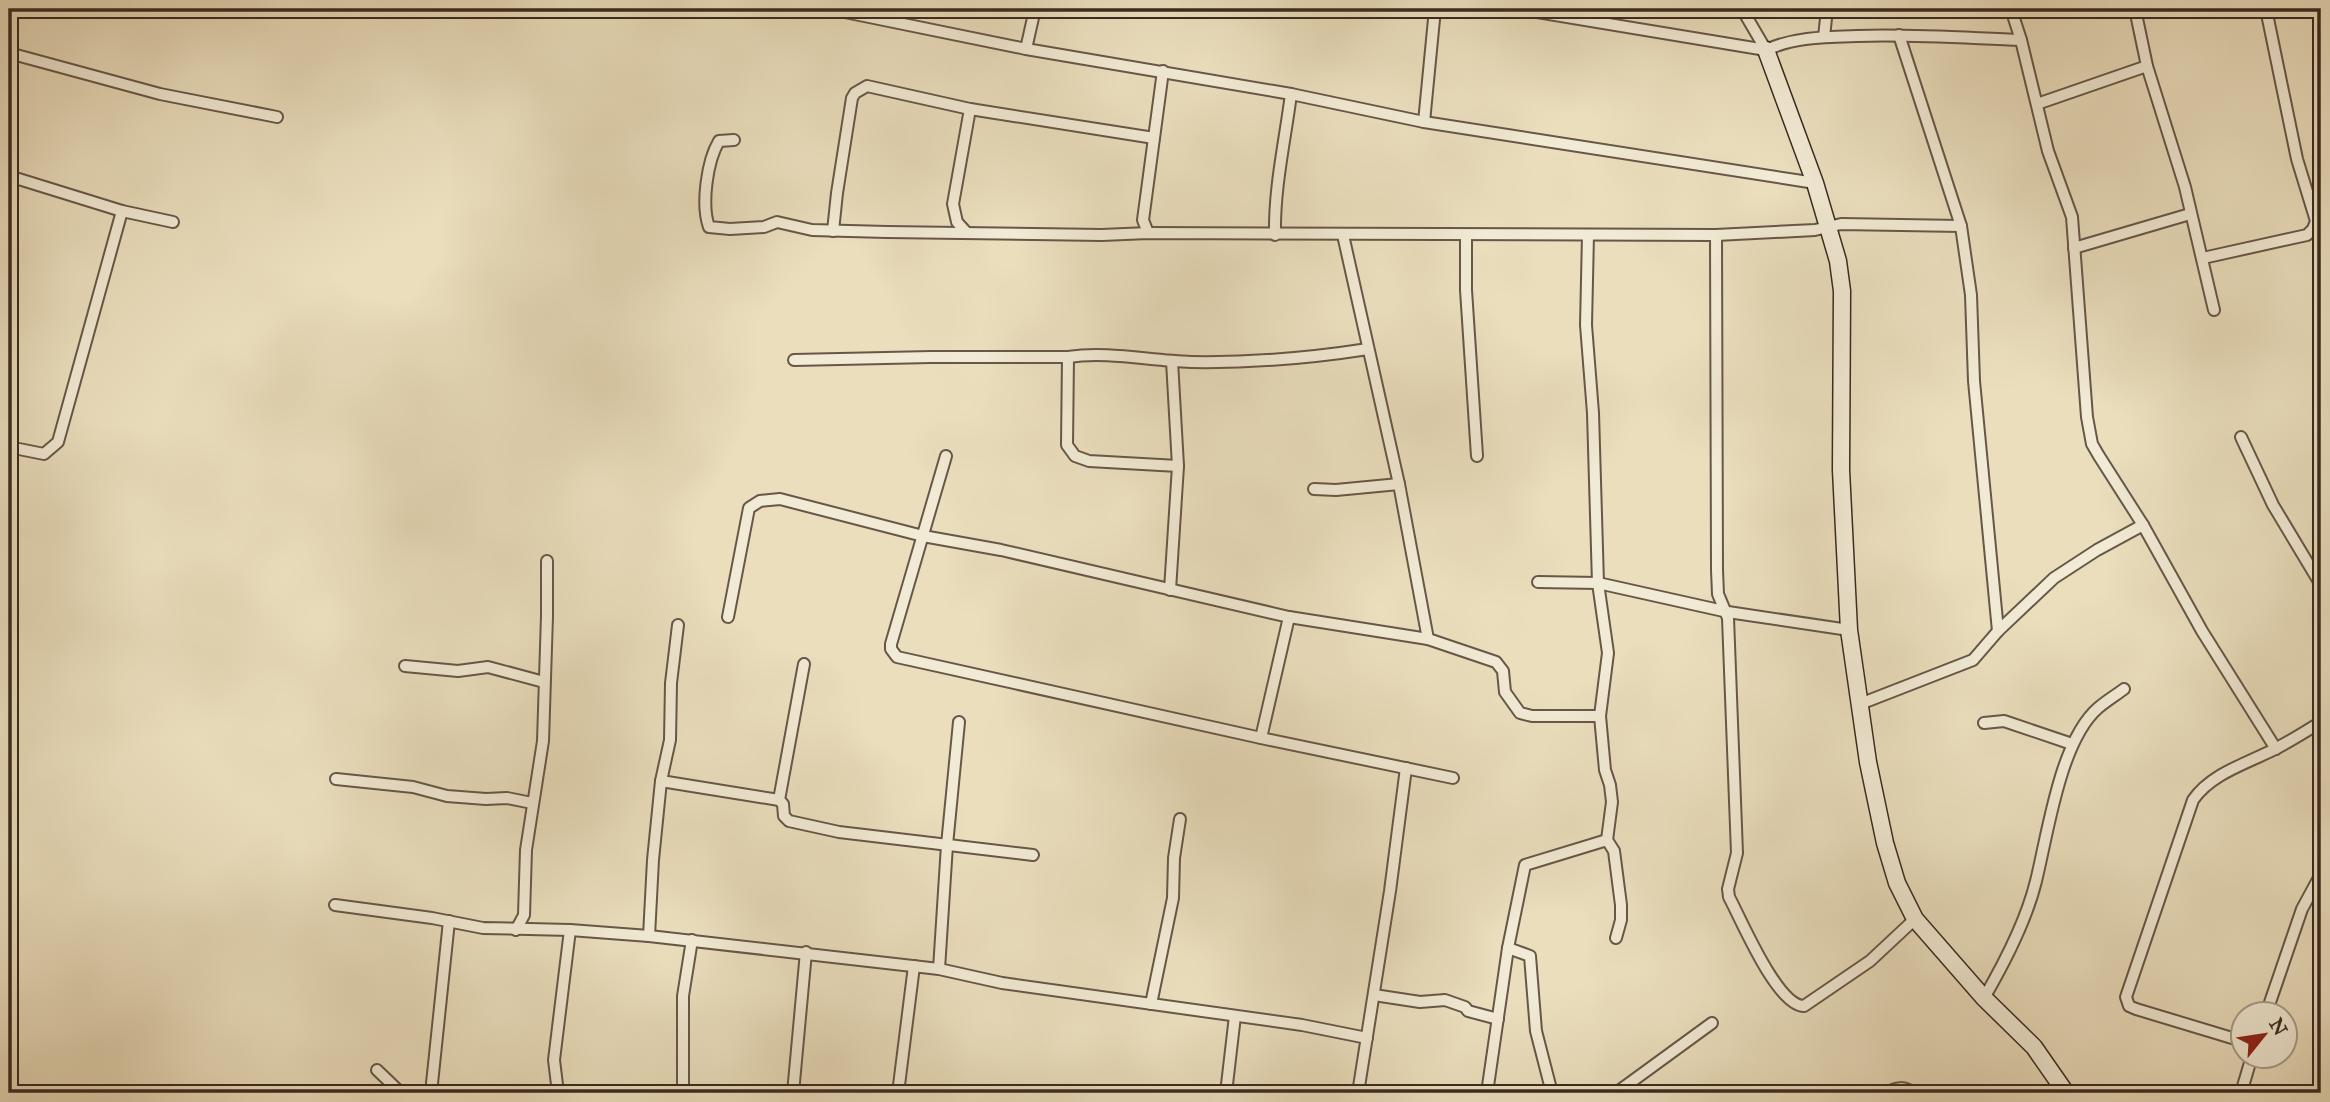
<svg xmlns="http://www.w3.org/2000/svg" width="2330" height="1102" font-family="'IM FELL Great Primer',serif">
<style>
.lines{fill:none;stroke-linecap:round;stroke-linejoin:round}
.street-casing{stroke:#675748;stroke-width:14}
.secondary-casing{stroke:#3b2a21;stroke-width:19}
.street{stroke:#f1ead4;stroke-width:10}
.secondary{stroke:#f1ead4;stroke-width:16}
</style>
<rect width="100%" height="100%" fill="#eadebd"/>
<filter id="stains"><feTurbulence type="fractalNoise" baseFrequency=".00286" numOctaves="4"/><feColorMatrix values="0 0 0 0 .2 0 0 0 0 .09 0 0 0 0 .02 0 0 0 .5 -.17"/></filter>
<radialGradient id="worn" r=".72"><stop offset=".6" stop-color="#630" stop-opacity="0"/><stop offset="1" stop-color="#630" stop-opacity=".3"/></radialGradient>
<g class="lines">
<defs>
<g id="street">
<path d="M830 9 1026 49 1291 94 1424 122 1815 183"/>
<path d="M1518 9 1766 50C1794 37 1826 37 1857 36 1912 34 1966 38 2021 40"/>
<path d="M1742 9 1766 50"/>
<path d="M2011 9 2021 40 2048 151 2072 217 2087 417 2092 444 2099 456 2143 525 2202 631 2276 749"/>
<path d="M2135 9 2147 66 2185 187 2214 310"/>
<path d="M1899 35 1961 226 1971 295 1974 381 1998 631"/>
<path d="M1824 37 1827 9"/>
<path d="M1026 49 1035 9"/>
<path d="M9 53 160 94 277 117"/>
<path d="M2037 104 2147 66"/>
<path d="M1424 122 1435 9"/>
<path d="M734 140 719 141C707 161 701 205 709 227L730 229 764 227 777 222 812 230 887 232 1102 235 1148 233 1716 235 1815 230 1841 224 1961 226"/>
<path d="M9 176 122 211 58 442 44 454 9 447"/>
<path d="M122 211 173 222"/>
<path d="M833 231 837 193 852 98 855 93 867 86 970 109 1154 138"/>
<path d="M967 233 957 222 953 204 970 109"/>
<path d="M1148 233 1143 220 1163 71"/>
<path d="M1275 235C1274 188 1285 141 1291 94"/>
<path d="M1343 235 1399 484 1428 639"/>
<path d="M1466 235V290L1477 456"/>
<path d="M1588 235 1586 325 1593 413 1598 583 1608 653 1600 716 1605 770 1610 785 1612 802 1607 840 1614 851 1621 905V920L1616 938"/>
<path d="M1716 235 1717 570 1718 594 1728 618 1737 853 1728 889 1729 897C1741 919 1777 1006 1804 1006L1870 961 1915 919"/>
<path d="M2074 248 2190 214"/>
<path d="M2203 258 2307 235 2313 229 2316 221 2297 159 2266 9"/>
<path d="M1068 357 1067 445 1075 456 1089 461 1178 466"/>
<path d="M794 360 931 357H1068C1109 351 1150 361 1191 362 1250 363 1310 358 1368 349"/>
<path d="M2241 437 2273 505 2321 585"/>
<path d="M946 456 891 644V649L897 657 1261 738 1453 778"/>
<path d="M1314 489 1336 490 1399 484"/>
<path d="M1538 582 1598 583 1728 612 1849 630"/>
<path d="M1170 590 1178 466 1172 361"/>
<path d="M728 617 749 508 760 501 780 499 923 536 1001 550 1289 617 1428 639 1496 662 1503 671 1505 692 1520 713 1532 716H1600"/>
<path d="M405 666 458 671 488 667 544 682"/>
<path d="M1860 704 1973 660 1998 631 2054 578 2097 550 2143 525"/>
<path d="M1984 723 2004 721 2072 744"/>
<path d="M1261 738 1289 617"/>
<path d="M336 779 413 787 447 796 486 799 507 798 532 803"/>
<path d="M661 781 779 800 783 804 784 816 789 821 839 832 1033 855"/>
<path d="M779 800 804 664"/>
<path d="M335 905 432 918 483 928 570 930 649 936 939 969 1002 983 1302 1025 1367 1038"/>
<path d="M516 930 524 915 526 850 543 741 547 616V561"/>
<path d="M649 936 653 860 661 781 670 740 671 683 678 625"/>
<path d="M1508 948 1530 956 1536 1031 1552 1093"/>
<path d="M939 969 947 845 959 722"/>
<path d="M1374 995 1420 1002 1445 1000 1465 1007 1468 1011 1498 1019"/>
<path d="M1984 998C2005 962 2026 922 2036 881 2048 833 2060 741 2098 708 2106 701 2116 695 2124 689"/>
<path d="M1151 1004 1173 898 1174 858 1180 819"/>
<path d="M2266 1014 2302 909 2321 874"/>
<path d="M2242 1041 2136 1009 2129 1006 2126 997 2193 800C2211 774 2245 764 2273 750 2289 742 2305 732 2321 722"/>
<path d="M377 1070 401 1093"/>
<path d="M431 1093 449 921"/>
<path d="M558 1093 554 1060 570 930"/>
<path d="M683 1093V996L692 940"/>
<path d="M793 1093 806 952"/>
<path d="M898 1093 914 966"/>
<path d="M1226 1093 1235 1016"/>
<path d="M1358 1093 1390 891 1406 768"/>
<path d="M1487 1093 1508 948 1525 865 1607 840"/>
<path d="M1616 1093 1712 1023"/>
<path d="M1887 1093C1895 1087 1905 1086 1913 1093"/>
<path d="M2241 1093 2252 1056"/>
</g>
<path id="secondary" d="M1766 50 1815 183 1838 261 1842 291 1841 470 1849 630 1868 762 1885 843 1897 883 1915 919 1984 998 2034 1047 2066 1093"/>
</defs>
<!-- street casing -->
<use href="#street" class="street-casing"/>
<!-- secondary casing -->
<use href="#secondary" class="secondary-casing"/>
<!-- street -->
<use href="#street" class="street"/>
<!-- secondary -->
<use href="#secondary" class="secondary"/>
</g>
<!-- margin -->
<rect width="2330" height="1102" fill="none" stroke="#eadebd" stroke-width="35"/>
<rect x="10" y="10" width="2309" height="1081" fill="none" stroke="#3b2a21" stroke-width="3.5"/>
<rect x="18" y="18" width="2295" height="1067" fill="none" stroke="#3b2a21" stroke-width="2"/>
<!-- north arrow -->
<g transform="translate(2264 1035) rotate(60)"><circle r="33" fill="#f1ead4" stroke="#a89d8c" stroke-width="2"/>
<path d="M0-5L12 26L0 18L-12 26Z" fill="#8f2418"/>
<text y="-10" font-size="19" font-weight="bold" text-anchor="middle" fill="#3b2a21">N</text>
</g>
<rect width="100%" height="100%" filter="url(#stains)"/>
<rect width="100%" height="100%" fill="url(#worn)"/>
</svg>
